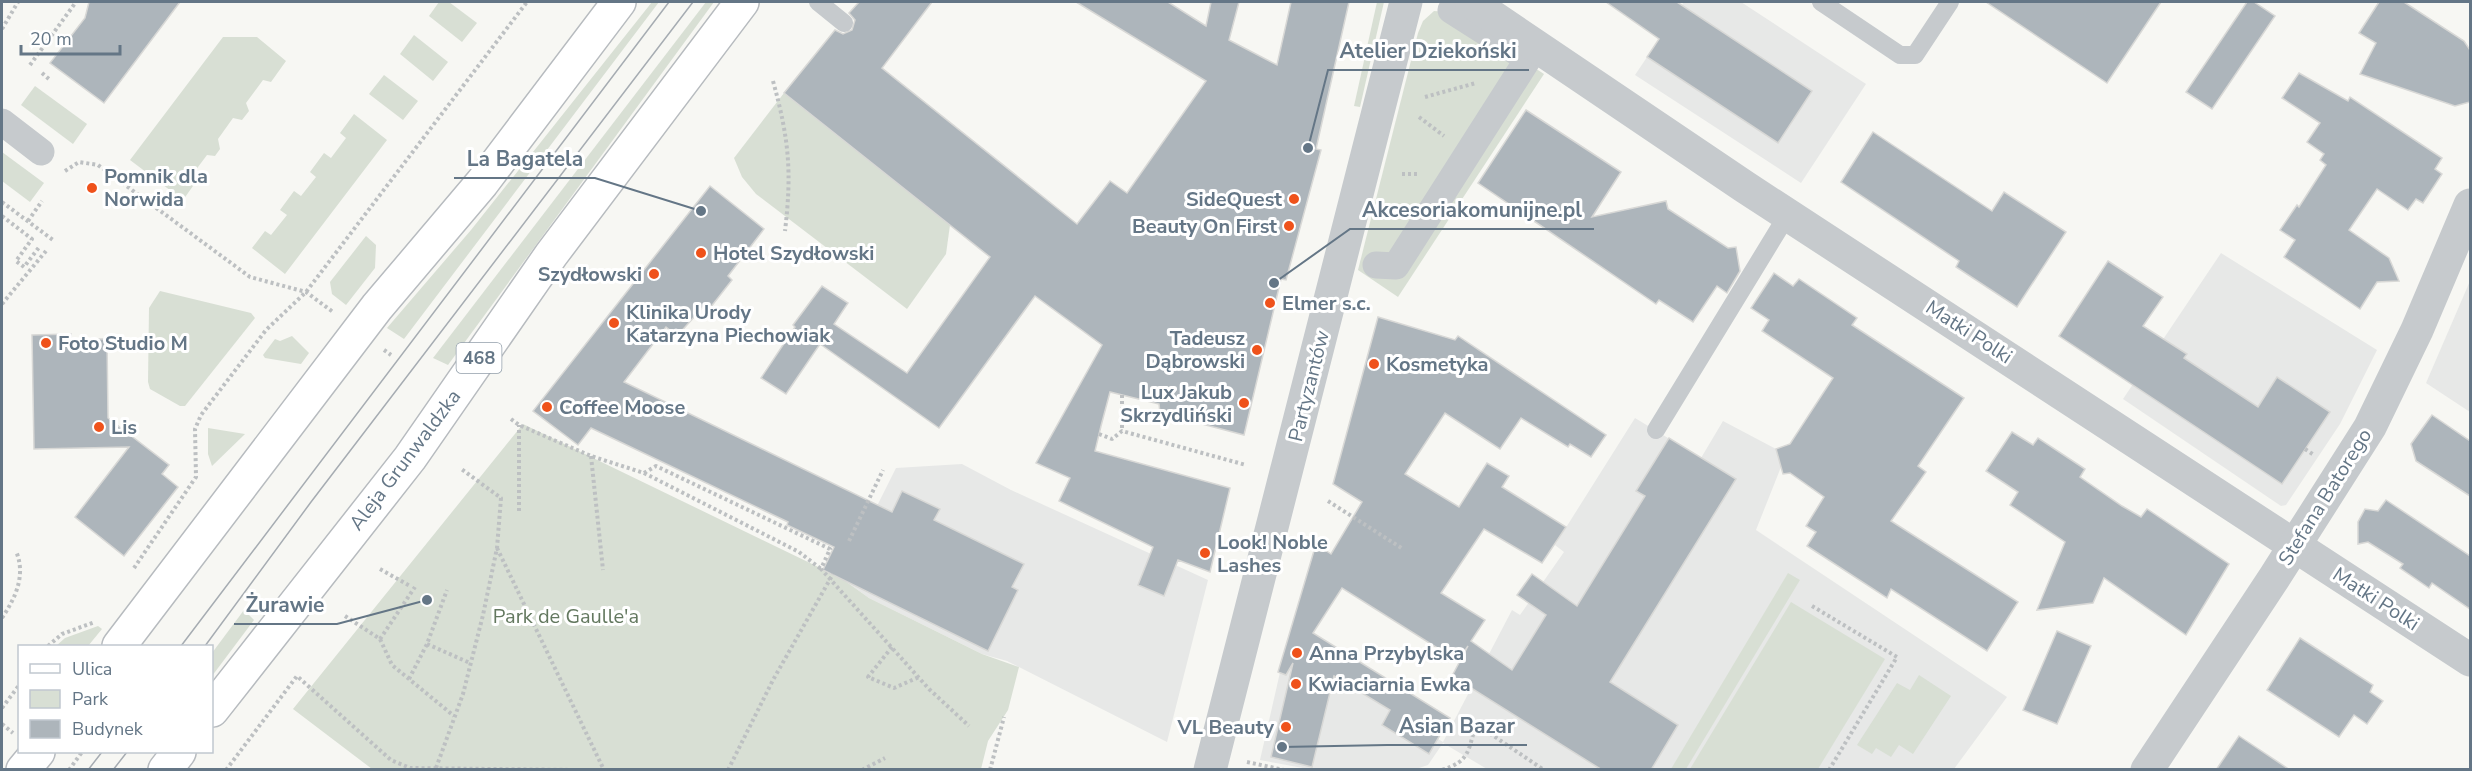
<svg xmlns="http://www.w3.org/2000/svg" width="2472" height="771" font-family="'Nunito Sans',sans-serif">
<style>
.built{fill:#e7e8e7}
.green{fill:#d8dfd4}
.building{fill:#adb5bb;stroke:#d8d8d6;stroke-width:1.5}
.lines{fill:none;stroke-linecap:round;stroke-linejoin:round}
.primary-casing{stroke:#b7bbbf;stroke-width:36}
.path{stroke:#bdc0c2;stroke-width:4;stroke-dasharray:3 3;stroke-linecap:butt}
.service{stroke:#c6cacd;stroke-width:18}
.pedestrian{stroke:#c6cacd;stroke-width:27}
.minor{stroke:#c6cacd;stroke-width:33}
.tertiary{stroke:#c6cacd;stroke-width:33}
.primary{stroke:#fff;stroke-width:33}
.tram{stroke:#a6acb2;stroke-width:1.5}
.poi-dot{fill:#ef521b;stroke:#fff;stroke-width:2}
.labels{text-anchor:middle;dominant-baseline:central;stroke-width:6;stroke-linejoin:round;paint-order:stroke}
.shield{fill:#fff;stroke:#929faa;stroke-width:1.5}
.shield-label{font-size:18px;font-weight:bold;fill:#647686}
.poi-label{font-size:20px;font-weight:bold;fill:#647686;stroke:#fff;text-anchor:start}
.street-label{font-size:20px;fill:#647686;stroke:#fff}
.park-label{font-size:20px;fill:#63785f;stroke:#fff}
.leader{fill:none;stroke:#647686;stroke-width:2}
.callout-dot{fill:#647686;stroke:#fff;stroke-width:2}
.callout-label{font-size:21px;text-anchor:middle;font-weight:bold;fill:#647686;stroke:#fff;stroke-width:6;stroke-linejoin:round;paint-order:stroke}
</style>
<rect width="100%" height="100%" fill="#f7f7f3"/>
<!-- built -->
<g class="built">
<path d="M1684 2H1741L1866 84 1801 183 1635 75Z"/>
<path d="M2221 253 2377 350 2340 424 2286 505 2281 506 2123 399Z"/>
<path d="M2470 281V412L2426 383Z"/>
<path d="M1635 418 1701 458 1723 421 1776 449 1781 467 1756 530 2007 697 1954 769H1487L1443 743 1428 765 1416 769H1308L1260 760 1286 646 1443 742 1512 610 1520 615 1564 552 1555 545Z"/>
<path d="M962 464 1011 490 1208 580 1167 742 1007 661 982 654 869 598 841 578 896 468Z"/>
</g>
<!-- green -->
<g class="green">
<path d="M439 2H449L477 23 462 42 429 16Z"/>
<path d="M652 2H659L404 339 387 328 471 230Z"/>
<path d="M706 2H714L448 365 433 358Z"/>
<path d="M1377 2H1384L1360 107 1354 106Z"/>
<path d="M1434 11 1448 12 1544 74 1398 297 1358 270 1418 33 1423 21Z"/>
<path d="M414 35 448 62 433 81 400 54Z"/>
<path d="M223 37H257L286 61 271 82 263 80 246 103 249 111 242 120 233 118 218 139 220 149 215 156 207 155 189 179 193 186 183 200 130 160Z"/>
<path d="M384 75 418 101 403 120 369 94Z"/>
<path d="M35 86 87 124 73 144 21 105Z"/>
<path d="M784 93 950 225 946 254 907 309 756 194 742 177 734 158Z"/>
<path d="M354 114 387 140 285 274 252 248 265 231 271 235 287 215 280 210 294 191 301 196 316 177 310 172 324 153 331 158 346 138 340 133Z"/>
<path d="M2 152 44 183 30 202 2 181Z"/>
<path d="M366 236 376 245 375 268 346 305 332 294 330 282Z"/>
<path d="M160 291 251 313 255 318 185 406H180L150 389 148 382 149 308Z"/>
<path d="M292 336 309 353 301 364 265 358 263 355 275 339 280 341Z"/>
<path d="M523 424 841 578 869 598 982 654 1019 667 1008 710 988 741 981 769H372L293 709Z"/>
<path d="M208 428 245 434 212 466 208 454Z"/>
<path d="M1788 573 1800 580 1686 769H1671Z"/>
<path d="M1791 602 1885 659 1818 769H1690Z"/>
<path d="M244 610 254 620 212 676V653Z"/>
<path d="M98 626 102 629 88 646H56L65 638Z"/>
<path d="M1919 675 1951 696 1913 754 1899 745 1891 757 1876 748 1872 754 1857 745 1897 683 1910 690Z"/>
</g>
<!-- building -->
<g class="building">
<path d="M89 2H180L104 103 50 63 85 18Z"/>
<path d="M859 2H932L882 68 1077 224 1110 181 1127 193 1206 81 1076 2H1168L1206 26 1211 2H1239L1229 40 1277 65 1291 2H1349L1316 149 1321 150 1286 280 1281 279 1244 435 1160 413 1159 404 1110 392 1101 426 1095 451 1230 488 1210 572 1178 560 1164 596 1138 585 1153 547 1059 501 1070 478 1036 463 1102 345 1035 296 939 428 820 344 786 394 761 378 795 327 793 325 822 286 848 303 834 324 907 373 990 257 784 93 835 30 843 34 852 30 855 20 849 13Z"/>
<path d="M1606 2H1677L1812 91 1778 143 1647 57 1659 39Z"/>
<path d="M1986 2H2161L2107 83Z"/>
<path d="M2247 2H2254L2275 16 2212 109 2186 92Z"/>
<path d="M2379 2H2404L2464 41 2470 50V102L2455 106 2360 74 2376 43 2359 33Z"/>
<path d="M2299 73 2348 101 2350 97 2442 158 2435 169 2442 174 2423 203 2416 199 2408 210 2377 189 2349 230 2389 258 2399 281 2377 282 2360 309 2284 257 2295 240 2280 230 2297 205 2299 207 2326 165 2320 160 2324 154 2307 142 2320 123 2282 98Z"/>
<path d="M1526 110 1621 172 1592 217 1666 201 1668 209 1728 248 1736 247 1740 271 1727 293 1717 286 1693 322 1659 300 1656 304 1478 183Z"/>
<path d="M1873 132 1992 211 2004 192 2066 232 2017 307 1956 267 1959 261 1841 182Z"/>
<path d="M710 186 764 229 728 276 732 280 710 308 705 305 677 336 666 327 624 382 892 512 902 491 940 509 934 520 1024 564 1012 587 1018 590 988 651 823 570 834 547 787 525 788 522 591 428 578 445 533 411Z"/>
<path d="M2108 261 2163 297 2143 326 2187 354 2184 358 2258 407 2277 377 2330 412 2282 484 2059 336Z"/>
<path d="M1774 273 1793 286 1799 279 1857 318 1852 325 1964 398 1918 466 1926 472 1891 521 2018 602 1987 651 1891 589 1887 598 1807 546 1816 532 1806 526 1824 497 1790 473 1783 474 1776 449 1790 444 1833 378 1762 331 1769 320 1751 308Z"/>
<path d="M1378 317 1455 340 1458 336 1606 435 1591 457 1570 444 1568 447 1521 418 1500 449 1445 413 1405 474 1459 507 1487 463 1509 476 1502 487 1566 527 1542 563 1484 529 1441 593 1485 620 1471 641 1512 670 1546 615 1517 595 1532 574 1577 606 1645 496 1636 491 1669 438 1736 479 1610 682 1678 725 1651 770H1602L1452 676 1468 646 1458 661 1342 588 1313 633 1450 718 1429 754 1382 725 1390 710 1334 676 1312 767 1271 757 1293 663 1286 675 1278 672 1316 544 1331 554 1362 502 1333 484Z"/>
<path d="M71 334V339H107L108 418 169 465 162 474 178 487 124 556 75 517 129 447 34 449 32 335Z"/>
<path d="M2432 415 2470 441V496L2416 461 2411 444Z"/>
<path d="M2012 432 2033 445 2038 438 2085 469 2080 477 2122 506 2141 517 2147 509 2229 564 2186 635 2104 578 2093 603 2037 610 2065 542 2010 505 2018 492 1986 471Z"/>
<path d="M2386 500 2470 556V609L2432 583 2429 588 2400 568 2403 564 2368 542 2358 544V522L2365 509 2378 511Z"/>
<path d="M2057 631 2091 646 2057 724 2023 710Z"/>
<path d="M2300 638 2373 685 2370 692 2383 701 2367 724 2354 715 2339 737 2267 690Z"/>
<path d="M2239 736 2290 770H2216Z"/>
</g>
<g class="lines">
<defs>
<g id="primary">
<path d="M119 646 377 307 482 183 619 2"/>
<path d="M212 710 410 458 551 255 742 2"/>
<path d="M23 770 38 752"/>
<path d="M165 770 179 752"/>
</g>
</defs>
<!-- primary casing -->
<use href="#primary" class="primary-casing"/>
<!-- path -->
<g class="path">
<path d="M2 29 18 2"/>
<path d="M30 65 76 2"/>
<path d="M42 73 49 79"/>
<path d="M773 81C789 139 792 172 785 231"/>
<path d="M1425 97 1476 83"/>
<path d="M1419 117 1444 136"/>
<path d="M65 171 79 162 98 165 250 277 306 292 333 312"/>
<path d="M1402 174H1420"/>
<path d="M2 202 53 240"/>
<path d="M2 216 32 239 16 261 24 267 40 246"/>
<path d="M28 221 42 201"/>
<path d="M2 304 46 251"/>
<path d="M384 350 391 355"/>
<path d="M1122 395V431"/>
<path d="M511 419 519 425 591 456 644 473 656 466 830 549 821 569 929 689 969 726"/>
<path d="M1099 434 1112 439 1122 431 1246 465"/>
<path d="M2305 449 2314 455"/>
<path d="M591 456 603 570"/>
<path d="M644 473 799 552 821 569"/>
<path d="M1328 501 1403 549"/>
<path d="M519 511V425"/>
<path d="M849 541 883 470"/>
<path d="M497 548 604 770"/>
<path d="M134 568 196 477 195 429 201 415 266 330 306 292 527 2"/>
<path d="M380 569 410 586"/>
<path d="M1812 606 1897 657 1829 770"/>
<path d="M345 616 380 639 392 665 454 716"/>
<path d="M2 618C16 597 26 575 16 551"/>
<path d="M380 639 415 587"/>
<path d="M427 644 470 663"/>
<path d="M48 646 62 634 95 622"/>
<path d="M892 647 868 677 894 688 919 677"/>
<path d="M409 679 427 644 447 590"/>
<path d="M2 708 20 684"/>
<path d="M2 724 13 733"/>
<path d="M1247 762 1284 770"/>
<path d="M436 768 463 694 483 615 497 548 501 498 460 468"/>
<path d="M69 770 82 752"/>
<path d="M226 770 297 676 391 760 410 768 578 770"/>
<path d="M728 770 773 680 833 574"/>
<path d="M862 770 885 758"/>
<path d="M990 770 1004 717"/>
<path d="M1442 770C1470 761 1468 751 1476 724L1544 770"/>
</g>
<!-- service -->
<g class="service">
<path d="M818 2 844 23"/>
<path d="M1821 2 1900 55H1915L1950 2"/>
<path d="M1656 430 1788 214"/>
</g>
<!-- pedestrian -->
<g class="pedestrian">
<path d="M2 122 41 152"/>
<path d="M1376 265 1396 266 1528 59 1451 10"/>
</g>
<!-- minor -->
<g class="minor">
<path d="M1471 2 1745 187 2470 660"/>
<path d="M2147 770 2274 578 2370 427 2417 330 2470 205"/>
</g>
<!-- tertiary -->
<path class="tertiary" d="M1210 770 1406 2"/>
<!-- primary -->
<use href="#primary" class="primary"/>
<!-- tram -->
<g class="tram">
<path d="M181 646 669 2"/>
<path d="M205 646 311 502 693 2"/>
<path d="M88 770 102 752"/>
<path d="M113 770 127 752"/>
</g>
</g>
<!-- markers -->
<g class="poi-dot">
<circle cx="92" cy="188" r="6"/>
<circle cx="1294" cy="199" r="6"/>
<circle cx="1289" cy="226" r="6"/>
<circle cx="701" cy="253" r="6"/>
<circle cx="654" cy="274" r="6"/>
<circle cx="1270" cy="303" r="6"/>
<circle cx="614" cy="323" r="6"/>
<circle cx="46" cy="343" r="6"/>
<circle cx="1257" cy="350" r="6"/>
<circle cx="1374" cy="364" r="6"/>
<circle cx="1244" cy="403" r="6"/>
<circle cx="547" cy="407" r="6"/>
<circle cx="99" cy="427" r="6"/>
<circle cx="1205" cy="553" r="6"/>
<circle cx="1297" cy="653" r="6"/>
<circle cx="1296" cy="684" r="6"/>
<circle cx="1286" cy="727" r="6"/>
</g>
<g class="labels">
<!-- shield labels -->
<rect class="shield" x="456.5" y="343" width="45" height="30" rx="4.5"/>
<g class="shield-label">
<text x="479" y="358">468</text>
</g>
<!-- poi labels -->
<g class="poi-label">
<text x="104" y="176">Pomnik dla<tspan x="104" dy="23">Norwida</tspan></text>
<text x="1282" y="199" text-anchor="end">SideQuest</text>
<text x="1277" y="226" text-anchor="end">Beauty On First</text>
<text x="713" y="253">Hotel Szydłowski</text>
<text x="642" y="274" text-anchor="end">Szydłowski</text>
<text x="1282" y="303">Elmer s.c.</text>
<text x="626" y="312">Klinika Urody<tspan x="626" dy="23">Katarzyna Piechowiak</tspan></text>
<text x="1245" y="338" text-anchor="end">Tadeusz<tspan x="1245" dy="23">Dąbrowski</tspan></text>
<text x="58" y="343">Foto Studio M</text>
<text x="1386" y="364">Kosmetyka</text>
<text x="1232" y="392" text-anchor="end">Lux Jakub<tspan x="1232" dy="23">Skrzydliński</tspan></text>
<text x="559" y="407">Coffee Moose</text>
<text x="111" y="427">Lis</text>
<text x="1217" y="542">Look! Noble<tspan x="1217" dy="23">Lashes</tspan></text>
<text x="1309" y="653">Anna Przybylska</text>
<text x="1308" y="684">Kwiaciarnia Ewka</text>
<text x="1274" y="727" text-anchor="end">VL Beauty</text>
</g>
<!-- street labels -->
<g class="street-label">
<text transform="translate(1969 332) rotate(33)">Matki Polki</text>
<text transform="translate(1309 386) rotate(-76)">Partyzantów</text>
<text transform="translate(405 460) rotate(-53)">Aleja Grunwaldzka</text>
<text transform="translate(2325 497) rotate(-58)">Stefana Batorego</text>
<text transform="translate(2376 599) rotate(33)">Matki Polki</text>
</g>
<!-- park labels -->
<g class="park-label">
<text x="566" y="616">Park de Gaulle'a</text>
</g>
</g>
<!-- callouts -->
<path class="leader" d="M1308 148L1328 70H1529M701 211L595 178H454M1274 283L1350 229H1594M427 600L337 624H234M1282 747L1387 745H1527"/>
<g class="callout-dot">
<circle cx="1308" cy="148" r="6"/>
<circle cx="701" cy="211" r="6"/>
<circle cx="1274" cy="283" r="6"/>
<circle cx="427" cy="600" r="6"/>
<circle cx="1282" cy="747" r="6"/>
</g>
<g class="callout-label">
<text x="1428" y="58">Atelier Dziekoński</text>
<text x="525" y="166">La Bagatela</text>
<text x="1472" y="217">Akcesoriakomunijne.pl</text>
<text x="285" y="612">Żurawie</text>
<text x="1457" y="733">Asian Bazar</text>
</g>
<!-- border -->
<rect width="2472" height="771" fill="none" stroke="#647686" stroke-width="6"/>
<!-- legend -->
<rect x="18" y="645" width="195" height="108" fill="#ffffff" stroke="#c1c8cf" stroke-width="1.5"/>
<rect x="30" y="664" width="30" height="9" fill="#ffffff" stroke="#c1c8cf" stroke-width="1.5"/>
<text x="72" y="675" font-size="18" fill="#647686">Ulica</text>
<rect x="30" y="690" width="30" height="18" fill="#d8dfd4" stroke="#c1c8cf" stroke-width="1.5"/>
<text x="72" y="705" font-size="18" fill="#647686">Park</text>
<rect x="30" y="720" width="30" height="18" fill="#adb5bb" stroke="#c1c8cf" stroke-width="1.5"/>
<text x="72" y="735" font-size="18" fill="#647686">Budynek</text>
<!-- scale -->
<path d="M21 45v9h99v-9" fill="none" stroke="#647686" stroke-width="3"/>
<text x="30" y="45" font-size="18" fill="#647686" stroke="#ffffff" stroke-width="4.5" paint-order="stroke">20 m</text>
</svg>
